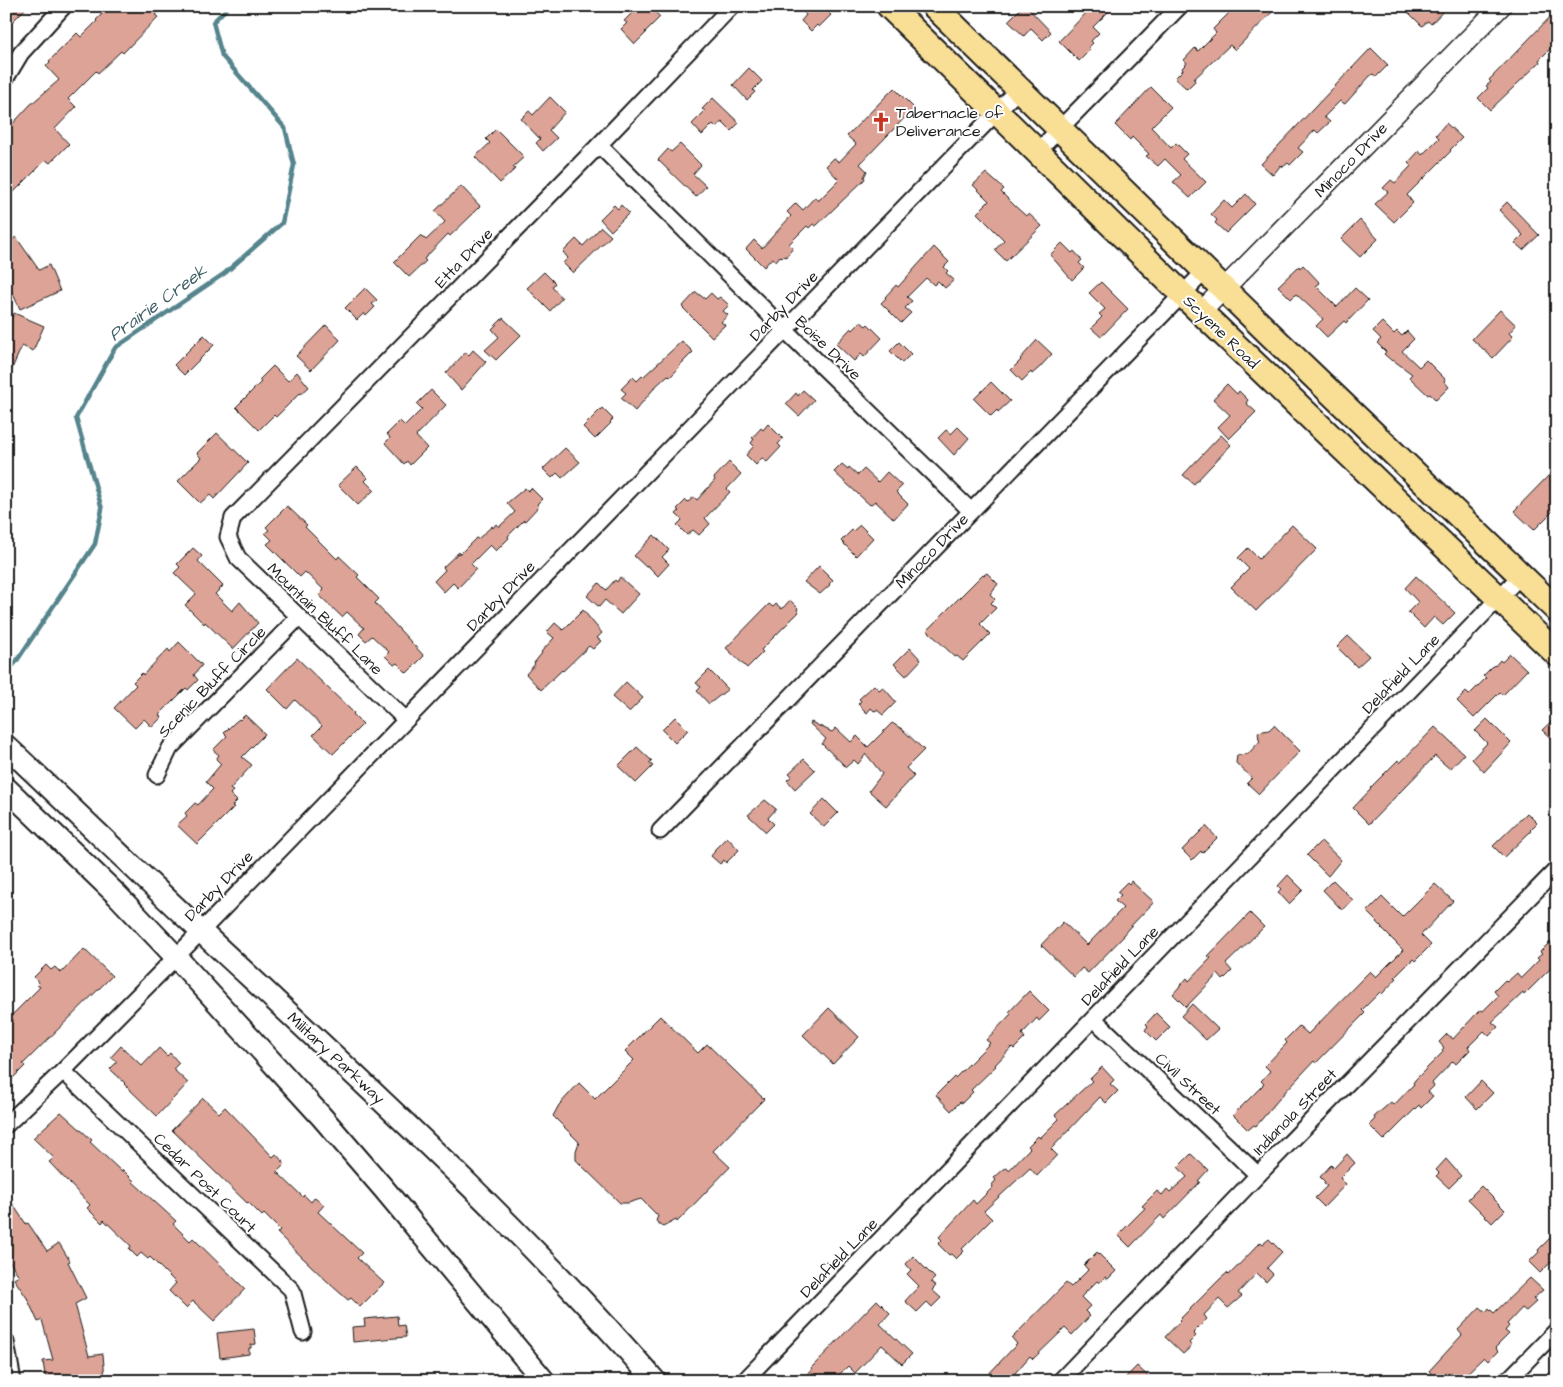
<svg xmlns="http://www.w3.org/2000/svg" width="1563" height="1387" font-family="'Architects Daughter',sans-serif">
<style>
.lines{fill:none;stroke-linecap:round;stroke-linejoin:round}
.stream{stroke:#55848d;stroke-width:4.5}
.building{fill:#dca396;stroke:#1c1c1c}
.minor-casing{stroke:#1c1c1c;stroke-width:19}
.tertiary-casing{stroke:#1c1c1c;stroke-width:22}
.secondary-casing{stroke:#1c1c1c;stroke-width:25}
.primary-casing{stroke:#1c1c1c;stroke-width:28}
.minor{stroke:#fff;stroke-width:15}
.tertiary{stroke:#fff;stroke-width:19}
.secondary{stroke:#fff;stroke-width:21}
.primary{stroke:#f9df96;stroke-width:24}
.labels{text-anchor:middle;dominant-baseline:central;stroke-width:4;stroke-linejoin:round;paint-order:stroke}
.poi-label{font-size:16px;fill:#1c1c1c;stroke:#fff;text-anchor:start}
.street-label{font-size:16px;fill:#1c1c1c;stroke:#fff}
.water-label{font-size:18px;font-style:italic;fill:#426168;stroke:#fff}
</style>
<rect width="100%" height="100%" fill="#fff"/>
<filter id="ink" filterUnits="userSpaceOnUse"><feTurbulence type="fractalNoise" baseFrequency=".02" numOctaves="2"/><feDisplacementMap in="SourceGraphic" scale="10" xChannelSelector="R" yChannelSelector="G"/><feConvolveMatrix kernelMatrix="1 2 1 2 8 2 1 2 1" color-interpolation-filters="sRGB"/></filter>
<g filter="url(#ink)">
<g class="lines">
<!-- stream -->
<path class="stream" d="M6 673 16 662 95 544 102 509 76 418 115 348 225 273 282 223 294 165 285 128 222 56 213 22 229 6"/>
</g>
<!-- building -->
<g class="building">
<path d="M6 6H28L6 28Z"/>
<path d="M107 6H164L155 15 158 17 123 53 121 51 98 73 96 71 68 99 76 107 55 129 69 144 50 163 46 160 6 200V131L30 105 59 80 46 66 50 62 49 61 77 33 81 37 97 21 96 20 102 14 100 12Z"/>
<path d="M639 6H649L660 17 645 32 646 33 635 44 621 29 627 23 624 21Z"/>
<path d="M797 6H822L831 15 819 27 817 25 811 31 801 21 806 15Z"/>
<path d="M1023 6H1026L1051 32 1043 40 1031 28 1024 36 1008 21Z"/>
<path d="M1093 6H1114L1093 27 1099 33 1091 41 1093 43 1088 48 1090 50 1079 61 1059 41Z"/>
<path d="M1236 6H1278L1235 50 1230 45 1194 79 1195 81 1187 89 1175 78 1183 70 1182 68 1187 63 1184 60 1195 48 1198 51 1216 33 1213 29Z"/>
<path d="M1402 6H1448L1431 24 1428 21 1422 26Z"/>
<path d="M1557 10V42L1539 60 1540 62 1490 110 1478 98 1488 88 1486 86 1491 82 1489 80Z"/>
<path d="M1371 48 1388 65 1376 77 1373 74 1370 76 1345 104 1340 101 1324 117 1330 122 1318 133 1315 130 1298 148 1303 152 1290 165 1288 163 1283 167 1281 165 1273 175 1261 164Z"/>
<path d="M749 68 762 81 753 90 755 92 747 100 733 85Z"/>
<path d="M1151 87 1171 107 1151 127 1171 148 1176 143 1187 154 1182 159 1206 182 1190 198 1173 182 1181 175 1165 159 1158 166 1146 156 1149 154 1132 137 1130 140 1115 125Z"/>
<path d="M894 88 914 108 860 164 867 171 864 177 865 179 816 226 813 224 809 228 807 226 789 244 793 248 786 257 784 256 782 258 780 256 776 261 772 258 764 267 746 249 754 240 762 248 791 216 787 212 796 203 803 210 815 197 818 201 839 180 826 166 834 158 839 162 856 144 847 136Z"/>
<path d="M550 97 565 112 549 130 557 138 543 151 536 143 540 139 521 119 529 111 533 115Z"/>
<path d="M713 98 739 123 731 131 722 122 716 127 713 124 702 135 692 124 705 111 702 109Z"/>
<path d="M1446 123 1462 138 1450 150 1451 151 1407 195 1413 203 1394 222 1375 204 1388 192 1383 188 1391 180 1395 183 1411 166 1408 163 1419 151 1422 155 1439 138 1436 135Z"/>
<path d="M496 129 524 157 513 167 515 169 500 183 475 157 490 143 486 139Z"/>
<path d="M680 144 701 165 693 174 706 186 696 197 658 160 668 149 671 152Z"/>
<path d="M986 173 1004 189 1001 192 1016 207 1026 216 1029 214 1042 226 1006 261 995 250 1004 240 977 213 989 201 973 185Z"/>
<path d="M461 186 480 206 473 213V214L450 236 448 234 424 259 426 261 409 277 394 262 421 235 426 240 445 222 435 211Z"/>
<path d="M1246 194 1255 204 1226 233 1215 223 1217 220 1211 214 1224 200 1232 208Z"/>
<path d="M1507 202 1539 235 1523 250 1515 243 1523 235 1499 210Z"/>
<path d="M614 205 618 209 621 205 629 213 611 231 600 219Z"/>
<path d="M1360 220 1378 239 1360 257 1341 239Z"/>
<path d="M601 227 611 236 573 273 563 263 568 258 563 252 576 239 583 246Z"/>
<path d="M16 237 39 270 49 265 60 291 20 309 6 279V244Z"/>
<path d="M1062 243 1072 253 1074 251 1082 260 1079 263 1084 268 1072 280 1050 255Z"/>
<path d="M934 247 949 262 944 267 948 271 946 273 954 280 945 288 938 281 934 285 926 278 907 297 912 301 905 308 911 313 901 323 881 303 886 298 885 297 896 285 898 287Z"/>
<path d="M1303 265 1320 283 1316 286 1337 307 1355 288 1368 300 1346 323 1344 321 1327 337 1316 326 1323 319 1296 294 1291 299 1278 286 1299 266 1300 268Z"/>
<path d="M544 272 555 283 552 287 562 298 550 311 527 288Z"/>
<path d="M1101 282 1128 309 1101 337 1091 328 1102 317 1099 314 1105 309 1089 293Z"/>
<path d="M365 288 377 300 372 304 375 307 366 316 364 313 357 320 345 308Z"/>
<path d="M696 292 705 299 711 293 717 299 720 297 729 305 723 311 728 315 721 322 725 325 712 337 682 307Z"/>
<path d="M1500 310 1516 325 1509 333 1513 337 1493 358 1472 339Z"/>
<path d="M14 313 44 326 33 351 22 346 6 382V329Z"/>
<path d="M503 318 521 335 496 360 485 350 499 337 492 329Z"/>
<path d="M861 322 866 326 868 324 882 338 864 357 861 354 854 361 836 344 851 328 853 330Z"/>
<path d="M1382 322 1394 334 1397 331 1402 336 1407 331 1414 339 1402 351 1419 367 1426 360 1445 379 1444 381 1449 387 1436 400 1430 394 1428 395 1409 377 1412 374 1393 360 1392 361 1384 354 1386 352 1377 343 1381 339 1373 331Z"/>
<path d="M326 325 340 340 311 370 296 356Z"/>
<path d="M204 335 214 345 184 375 174 365Z"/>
<path d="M1037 340 1052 354 1039 368 1032 374 1031 372 1022 381 1011 370 1021 360 1020 359Z"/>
<path d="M682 341 693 352 679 366 680 367 670 377 668 375 656 386 635 411 621 398 626 393 621 389 633 377 637 381 642 376 643 377Z"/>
<path d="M899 342 911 354 902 363 890 351Z"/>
<path d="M473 350 486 362 461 390 446 373 466 352 469 355Z"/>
<path d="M273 366 288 381 297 372 309 387 301 394 300 393 276 417 274 415 259 430 236 407 261 382 259 380Z"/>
<path d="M991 382 1010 401 998 412 997 410 991 416 974 399Z"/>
<path d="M1227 384 1237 394 1239 391 1248 400 1246 403 1256 412 1229 439 1218 427 1230 415 1213 399Z"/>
<path d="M431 390 446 405 416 436 427 448 410 465 407 461 404 464 385 443 390 438 387 434 400 421 405 426 422 409 417 404Z"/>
<path d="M803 390 814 400 799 416 786 404 796 393 798 396Z"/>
<path d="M602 408 613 419 610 422 611 423 595 439 583 427Z"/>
<path d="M768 424 783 439 778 444 781 447 767 462 762 458 756 465 746 455 754 446 751 443 754 439 752 438 761 428 763 430Z"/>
<path d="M958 427 969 438 954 455 938 438 946 430 951 434Z"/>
<path d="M217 433 248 463 214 499 210 495 200 503 178 481 201 458 197 453Z"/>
<path d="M1221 435 1231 445 1194 484 1183 475Z"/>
<path d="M565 448 580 462 562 478 557 473 552 478 543 469Z"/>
<path d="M729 462 741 474 727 489 730 492 705 518 710 524 699 535 693 530 687 535 677 525 682 520 676 514 679 511 677 509 686 500 688 502 694 497 697 500 715 480 714 478Z"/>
<path d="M842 464 848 469 849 467 858 475 864 469 878 482 887 472 902 486 896 492 908 504 894 519 875 501 870 505 834 472Z"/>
<path d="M357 467 368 478 365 481 374 490 358 505 338 485Z"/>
<path d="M1551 473 1557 479V507L1534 530 1514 511Z"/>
<path d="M525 488 528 491 531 488 542 499 537 504 539 506 525 521 524 520 508 536 509 538 496 551 490 545 471 564 476 569 458 588 453 583 444 592 434 581 445 570 443 567 459 552 460 554 476 538 478 539 492 526 493 528 496 524 499 527 515 512 507 503Z"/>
<path d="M287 506 307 525 305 527 337 559 339 556 359 575 357 577 379 599 375 603 424 656 407 673 397 663 394 665 385 656 389 652 372 636 366 641 359 634 364 628 347 612 342 617 319 595 324 590 305 572 300 577 267 544 272 540 265 533 269 530 266 527Z"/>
<path d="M860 525 873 538 856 556 841 541 852 530 853 531Z"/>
<path d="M1292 525 1317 549 1256 611 1231 587 1249 569 1238 558 1248 548 1259 559Z"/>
<path d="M654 535 669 550 662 557 669 564 658 576 647 565 646 567 634 556Z"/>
<path d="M193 548 202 556 198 561 223 586 215 594 232 611 240 602 258 623 233 649 205 622 204 624 185 605 196 594 174 573 180 567 177 564Z"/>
<path d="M819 566 833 580 829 584 830 585 820 594 804 582Z"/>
<path d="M987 573 998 584 990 594 995 599 991 603 996 608 980 624 990 634 963 661 957 656 955 657 927 630 983 574 984 575Z"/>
<path d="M1416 576 1455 613 1443 625 1434 617 1424 628 1408 612 1418 602 1405 588Z"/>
<path d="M620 577 639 594 621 614 605 600 599 607 587 596 599 583 606 590 615 580 617 582Z"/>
<path d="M790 600 798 608 797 610 799 612 761 650 763 652 747 668 726 648 769 604 773 607 776 604 782 609Z"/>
<path d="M583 610 602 633 597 638 601 641 593 649 589 646 563 671 562 670 541 690 526 674 535 664 534 663 542 653 541 652 554 638 547 632 555 623 563 630Z"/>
<path d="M1348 636 1369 656 1357 667 1337 647Z"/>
<path d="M179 642 202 665 194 675 198 680 188 690 186 688 159 715 162 717 152 727 144 719 135 728 114 708 136 685 133 682 142 673 143 675 168 649 170 652Z"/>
<path d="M910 648 921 660 906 676 894 664Z"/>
<path d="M1510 654 1527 670 1503 695 1500 692 1474 718 1457 701 1466 692 1469 695 1486 678 1483 676 1494 665 1495 666 1500 660 1502 662Z"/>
<path d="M297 658 354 713 353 714 363 724 333 754 313 735 322 726 295 700 287 709 267 689Z"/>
<path d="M709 670 728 689 709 704 697 691 701 687 696 683Z"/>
<path d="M626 682 643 698 629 712 612 697Z"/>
<path d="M874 685 879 690 883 687 896 702 883 715 877 710 874 711 871 708 867 713 858 704 861 701 859 699Z"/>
<path d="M245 715 265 734 242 757 252 765 230 789 233 791 230 794 237 801 232 806 234 807 197 844 177 825 187 816 185 813 195 803 198 805 213 789 206 782 221 764 216 759 219 755 213 750 227 736 224 733 234 723 239 719 240 720Z"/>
<path d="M1557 716V744L1542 730Z"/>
<path d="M675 717 688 730 675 743 662 730Z"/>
<path d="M1487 719 1511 743 1484 772 1472 759 1487 743 1475 731Z"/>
<path d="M811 722 832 732 836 728 851 742 857 736 868 747 892 723 902 729 924 750 906 768 914 776 886 806 869 791 882 774 866 754 858 764 854 760 846 767 822 744 826 739 810 724Z"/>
<path d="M1274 725 1300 751 1259 794 1247 783 1252 778 1236 763 1237 755 1248 754 1260 741 1259 740 1258 732 1269 730Z"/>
<path d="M1435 727 1464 754 1450 769 1435 756 1369 824 1353 808 1371 789 1370 788 1398 760 1400 763Z"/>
<path d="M637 747 652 761 649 763 653 766 636 783 618 766Z"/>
<path d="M804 759 815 770 795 789 787 780 792 776 789 773Z"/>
<path d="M824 799 838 813 824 827 810 814Z"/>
<path d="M765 800 776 809 768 818 774 824 766 832 748 815Z"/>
<path d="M1527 813 1537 823 1530 830 1531 831 1504 857 1493 846Z"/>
<path d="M1206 826 1217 838 1202 853 1201 851 1192 860 1182 850Z"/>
<path d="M727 837 739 850 726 863 724 860 720 864 711 856 715 851 714 850Z"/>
<path d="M1321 841 1341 860 1328 876 1307 855Z"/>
<path d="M1288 875 1303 890 1289 904 1278 892 1281 889 1278 886Z"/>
<path d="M1333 880 1353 900 1342 910 1323 890Z"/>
<path d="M1131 881 1154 902 1128 929 1123 935 1124 936 1088 973 1082 968 1074 977 1041 945 1063 922 1087 945 1123 908 1115 901 1121 895 1117 892 1127 882 1129 884Z"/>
<path d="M1435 884 1453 901 1421 935 1431 945 1415 961 1413 959 1395 977 1397 978 1382 994 1380 992 1362 1010 1365 1013 1316 1063 1314 1061 1285 1092 1256 1126 1254 1125 1248 1130 1233 1115 1264 1084 1261 1081 1270 1071 1265 1066 1287 1043 1285 1040 1299 1026 1308 1034 1370 971 1376 977 1403 950 1381 928 1382 927 1367 912 1382 897 1402 917Z"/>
<path d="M1250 913 1264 927 1226 964 1232 971 1223 980 1218 974 1186 1007 1173 994 1187 978 1189 981 1211 958 1208 956Z"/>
<path d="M1550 942 1557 949V962L1524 995 1523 993 1492 1022 1498 1027 1489 1036 1484 1031 1468 1047 1470 1050 1456 1064 1453 1061 1432 1083 1434 1086 1428 1092 1433 1096 1421 1108 1419 1105 1384 1140 1369 1125 1375 1119 1374 1117 1391 1102 1394 1105 1414 1084 1413 1083 1415 1080 1443 1052 1442 1050 1444 1048 1439 1042 1447 1034 1453 1039 1478 1012 1481 1010 1483 1011 1498 996 1494 991 1505 980 1507 982 1517 973 1521 978 1539 960 1537 958 1542 954 1540 952Z"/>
<path d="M84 949 112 976 23 1064 25 1066 6 1085V1021L40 987 37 985 39 983 34 977 46 965 51 970 55 967 61 973Z"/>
<path d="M1029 991 1049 1011 1039 1021 1037 1018 1022 1034 1025 1038 1014 1049 1012 1047 995 1065 996 1066 971 1090 973 1092 962 1103 960 1102 951 1111 936 1095 954 1077 955 1078 990 1043 986 1040 1011 1014 1009 1012Z"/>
<path d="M1192 1004 1218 1029 1206 1040 1181 1016Z"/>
<path d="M829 1008 859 1037 833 1064 803 1035Z"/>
<path d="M1156 1013 1170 1027 1156 1041 1145 1030 1148 1026 1146 1024Z"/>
<path d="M660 1016 698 1053 707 1044 764 1099 713 1151 730 1167 677 1222 676 1220 663 1227 656 1221 658 1216 641 1199 628 1203H620L583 1167 576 1160V1151L579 1142 553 1116 559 1105 579 1083 595 1099 634 1060 625 1051Z"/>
<path d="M121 1046 142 1066 159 1048 167 1056 170 1053 179 1063 173 1069 188 1083 157 1116 124 1084 125 1083 110 1069 117 1062 111 1057Z"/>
<path d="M1102 1067 1114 1080 1110 1084 1118 1091 1106 1103 1100 1097 1051 1149 1057 1155 1037 1176 1030 1168 984 1211 992 1219 962 1249 964 1251 956 1259 951 1254 949 1255 938 1244 942 1240 939 1237 973 1200 976 1204 993 1187 992 1185 996 1180 994 1178 1004 1169 1006 1168 1009 1170 1030 1148 1028 1146 1038 1136 1040 1138 1059 1119 1055 1115 1092 1081 1090 1079Z"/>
<path d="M1481 1081 1493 1093 1477 1109 1466 1097Z"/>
<path d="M203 1098 219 1113 225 1107 273 1157 276 1154 285 1164 277 1172 303 1197 304 1195 311 1202 315 1197 324 1205 318 1212 362 1253 357 1258 384 1283 360 1307 351 1298 348 1300 331 1285 277 1233 280 1230 264 1214 262 1216 248 1202 247 1203 172 1130Z"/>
<path d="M61 1112 92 1140 90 1142 122 1172 123 1170 134 1181 133 1182 176 1221 173 1224 190 1241 193 1238 245 1289 214 1321 193 1301 186 1308 169 1291 176 1283 150 1257 148 1259 141 1253 137 1257 129 1249 131 1246 104 1220 102 1223 87 1208 90 1205 49 1162 54 1158 33 1138Z"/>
<path d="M1191 1154 1208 1170 1198 1181 1200 1182 1164 1219 1161 1215 1130 1247 1118 1235 1145 1208 1142 1206 1157 1191 1162 1195 1167 1189 1170 1192 1187 1177 1178 1167Z"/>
<path d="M1347 1154 1355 1163 1340 1178 1346 1184 1324 1207 1315 1198 1327 1186 1324 1184 1325 1182 1320 1177 1331 1165 1334 1168Z"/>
<path d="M1446 1159 1461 1176 1449 1188 1436 1176 1439 1173 1436 1170Z"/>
<path d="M1481 1186 1505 1210 1492 1223 1468 1199Z"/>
<path d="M6 1194 26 1224 28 1223 47 1251 59 1243 70 1261 68 1262 86 1298 75 1304 89 1356 103 1354 105 1379 90 1381H48L47 1376H45L43 1361 53 1360 42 1320 38 1322 27 1298 14 1279 19 1276 6 1256Z"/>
<path d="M1557 1231V1268L1551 1262 1540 1273 1529 1262 1539 1252 1538 1250Z"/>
<path d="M1269 1239 1282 1252 1267 1268 1273 1274 1266 1282 1257 1273 1238 1293 1242 1296 1228 1308 1219 1299 1204 1315 1207 1319 1193 1333 1196 1336 1189 1343 1192 1346 1183 1354 1165 1337 1180 1321 1179 1320 1220 1279 1227 1273 1229 1275 1261 1242 1263 1244Z"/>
<path d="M1097 1252 1116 1271 1108 1279 1105 1277 1099 1283 1097 1281 1081 1297 1090 1306 1085 1311 1090 1316 1072 1335 1065 1328 1033 1359 1030 1356 1008 1381H982L1017 1344 1012 1338 1066 1283 1071 1287 1088 1270 1084 1265Z"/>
<path d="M913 1256 935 1278 931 1282 936 1286 932 1290 941 1298 932 1307 927 1302 917 1312 905 1301 919 1286 907 1274 911 1270 906 1264Z"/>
<path d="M1530 1278 1543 1290 1533 1299 1536 1302 1526 1311 1522 1308 1507 1324 1509 1326 1505 1331 1509 1334 1495 1348 1498 1351 1488 1361 1484 1357 1459 1381H1438L1429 1371 1462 1335 1458 1330 1480 1307 1486 1312 1489 1308 1494 1313Z"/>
<path d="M877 1300 890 1313 880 1324 912 1354 902 1364 882 1345 855 1373 848 1366 833 1381H815L808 1373 812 1370 811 1368Z"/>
<path d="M397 1316 398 1326 404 1325 406 1337 353 1342 352 1327 365 1326 364 1319Z"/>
<path d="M254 1329 256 1344 251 1345V1348H249V1354L220 1358 217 1333Z"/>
<path d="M1137 1366 1153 1381H1122Z"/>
</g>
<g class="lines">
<defs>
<g id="minor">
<path d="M6 78 21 53 64 6"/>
<path d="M599 145 785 330 971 511"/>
<path d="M1037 152 1180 6"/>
<path d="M406 720 238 558 228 537 233 518 599 145 732 6"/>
<path d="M157 775 170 748 299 617"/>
<path d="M660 831 1205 271"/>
<path d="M1094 1019 1258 1175"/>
<path d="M63 1071 292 1290 303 1332"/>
<path d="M6 1125 63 1071 176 957 1019 89"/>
<path d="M6 1342 13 1381"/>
<path d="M744 1381 1521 575"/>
<path d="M1060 1381 1258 1175 1557 869"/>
<path d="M1507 1381 1557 1330"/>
</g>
<path id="tertiary" d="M1201 312 1501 6"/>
<g id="secondary">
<path d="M6 746C87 822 166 900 248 975 388 1106 529 1236 655 1381"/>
<path d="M6 788 118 896 176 957 321 1116 384 1189 544 1381"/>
</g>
<g id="primary">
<path d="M889 6 1183 295 1557 654"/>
<path d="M934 6 1277 341 1557 610"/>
</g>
</defs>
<!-- minor casing -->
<use href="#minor" class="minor-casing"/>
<!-- tertiary casing -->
<use href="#tertiary" class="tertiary-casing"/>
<!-- secondary casing -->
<use href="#secondary" class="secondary-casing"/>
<!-- primary casing -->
<use href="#primary" class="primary-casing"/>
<!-- minor -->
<use href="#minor" class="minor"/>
<!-- tertiary -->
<use href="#tertiary" class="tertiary"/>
<!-- secondary -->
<use href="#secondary" class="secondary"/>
<!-- primary -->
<use href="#primary" class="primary"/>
</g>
</g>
<!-- icons -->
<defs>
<symbol id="church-bare" viewBox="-9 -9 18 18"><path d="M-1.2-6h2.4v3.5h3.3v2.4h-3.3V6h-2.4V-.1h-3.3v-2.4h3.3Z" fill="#c8321e" stroke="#fff" stroke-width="2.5" paint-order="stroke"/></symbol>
</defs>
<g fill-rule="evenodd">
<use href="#church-bare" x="867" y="108" width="28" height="28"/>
</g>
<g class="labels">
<!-- poi labels -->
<g class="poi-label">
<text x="896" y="113">Tabernacle of<tspan x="896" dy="18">Deliverance</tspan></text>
</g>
<!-- street labels -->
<g class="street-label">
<text transform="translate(1351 160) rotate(-46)">Minoco Drive</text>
<text transform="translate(464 258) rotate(-46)">Etta Drive</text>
<text transform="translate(784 306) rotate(-46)">Darby Drive</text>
<text transform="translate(1221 332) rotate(44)">Scyene Road</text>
<text transform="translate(828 348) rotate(44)">Boise Drive</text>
<text transform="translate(932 551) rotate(-46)">Minoco Drive</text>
<text transform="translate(501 596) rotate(-46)">Darby Drive</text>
<text transform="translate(325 619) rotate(44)">Mountain Bluff Lane</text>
<text transform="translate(1401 674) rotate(-46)">Delafield Lane</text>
<text transform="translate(212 682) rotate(-46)">Scenic Bluff Circle</text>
<text transform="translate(219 886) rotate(-46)">Darby Drive</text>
<text transform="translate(1120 966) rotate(-46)">Delafield Lane</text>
<text transform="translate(336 1058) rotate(43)">Military Parkway</text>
<text transform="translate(1188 1084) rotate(43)">Civil Street</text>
<text transform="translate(1295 1112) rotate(-46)">Indianola Street</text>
<text transform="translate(205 1183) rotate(44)">Cedar Post Court</text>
<text transform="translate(839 1258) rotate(-46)">Delafield Lane</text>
</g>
<!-- water labels -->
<g class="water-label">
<text transform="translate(158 303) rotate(-36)">Prairie Creek</text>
</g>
</g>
<!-- margin -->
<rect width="1563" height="1387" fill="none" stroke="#fff" stroke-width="25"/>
<rect x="12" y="12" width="1538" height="1362" fill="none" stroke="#1c1c1c" stroke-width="2" filter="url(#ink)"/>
</svg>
